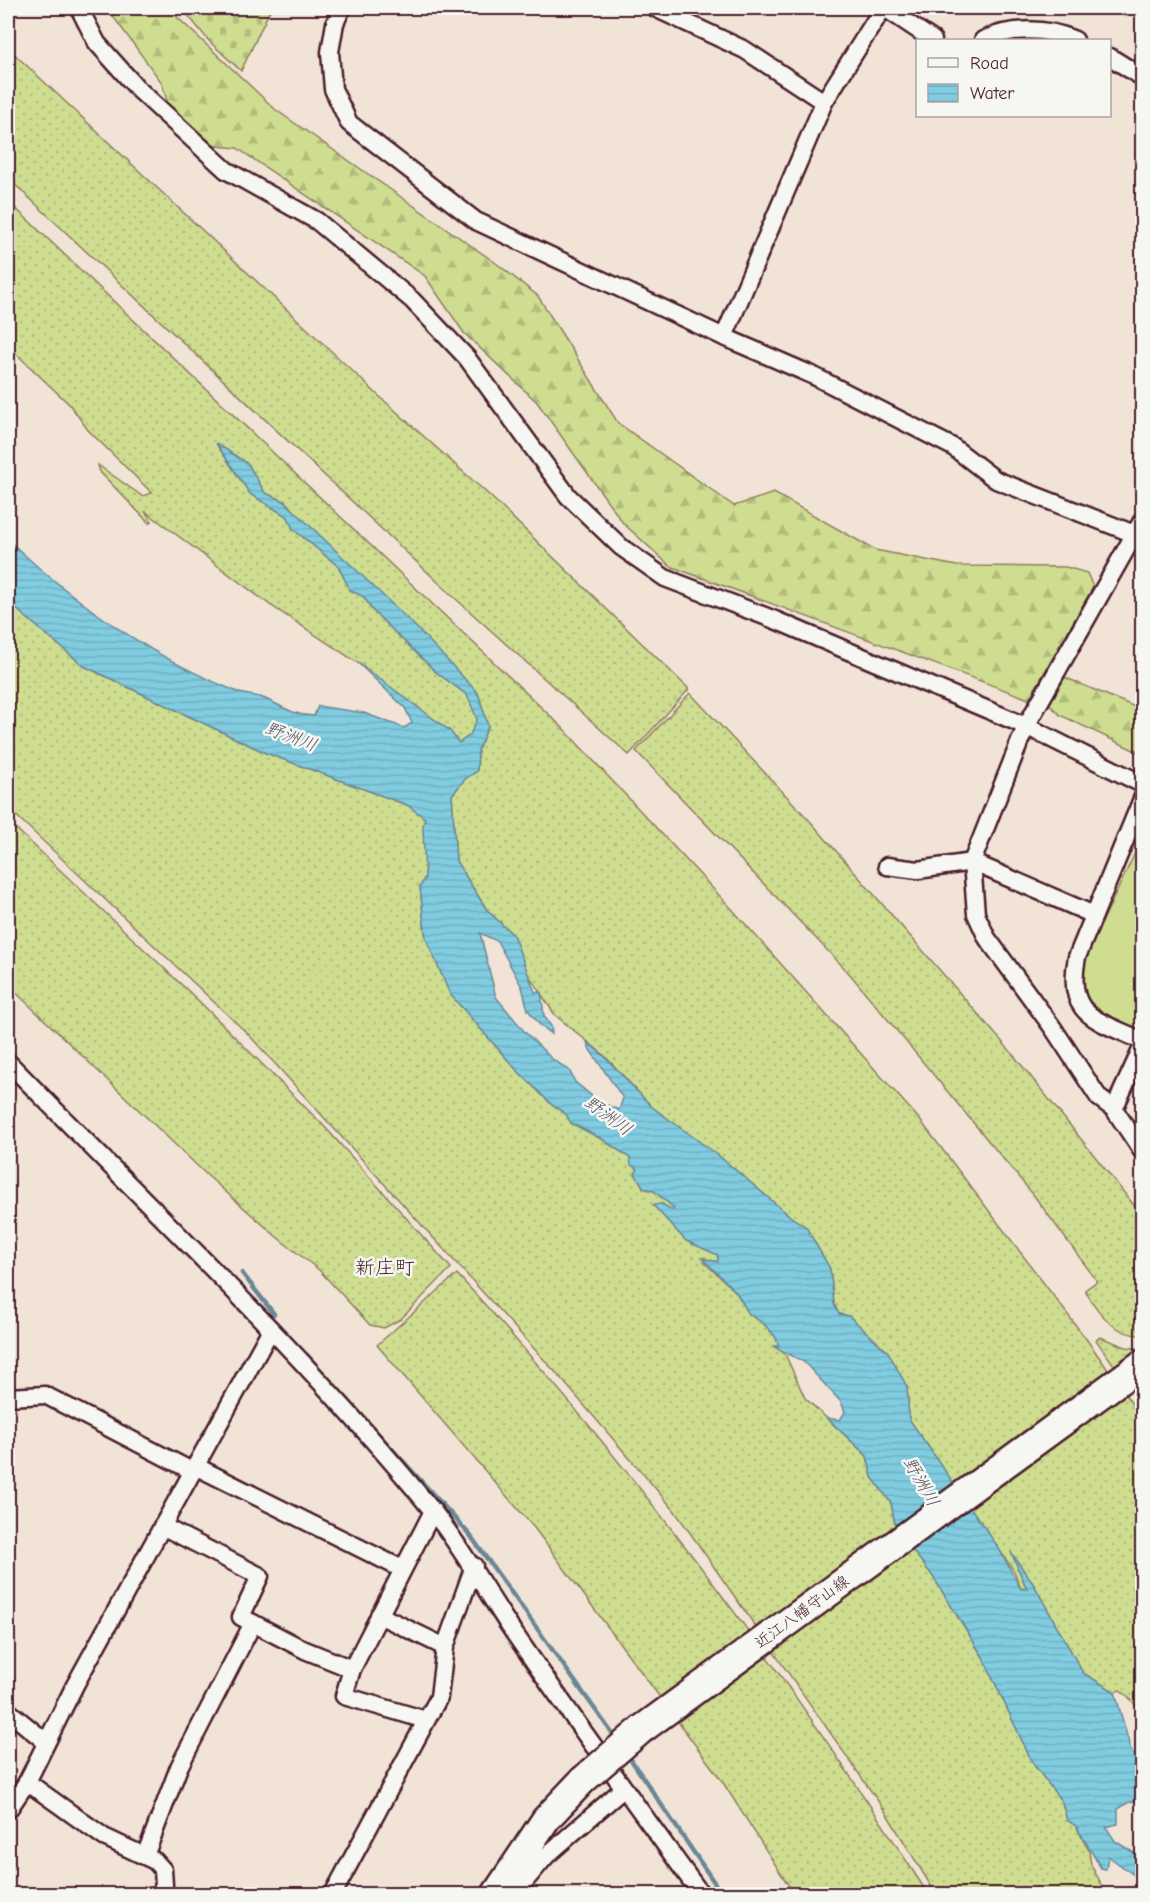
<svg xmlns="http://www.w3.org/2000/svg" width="1150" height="1902" font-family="'Comic Neue','Klee One',sans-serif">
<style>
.grass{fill:url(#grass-dots);stroke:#8c7e5e;stroke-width:1.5}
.forest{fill:url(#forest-firs);stroke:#8c7e5e;stroke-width:1.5}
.cemetery{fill:url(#cemetery-stones);stroke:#8c7e5e;stroke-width:1.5}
.pitch{fill:#cedd90;stroke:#8c7e5e;stroke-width:1.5}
.water{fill:url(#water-rules);stroke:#6a8798;stroke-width:1.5}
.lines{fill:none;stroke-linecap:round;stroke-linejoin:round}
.stream{stroke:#6a8798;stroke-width:4.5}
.minor-casing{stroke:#4a1f2b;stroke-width:21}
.primary-casing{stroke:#4a1f2b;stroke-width:32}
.minor{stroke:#f6f6f2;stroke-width:16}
.primary{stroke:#f6f6f2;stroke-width:27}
.primary-bridge-casing{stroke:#4a1f2b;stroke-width:32;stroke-linecap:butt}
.primary-bridge{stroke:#f6f6f2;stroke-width:27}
.labels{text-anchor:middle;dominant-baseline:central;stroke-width:5;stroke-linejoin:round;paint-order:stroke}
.street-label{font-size:16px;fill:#4a1f2b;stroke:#f6f6f2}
.water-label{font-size:18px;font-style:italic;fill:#5a5361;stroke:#f6f6f2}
.quarter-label{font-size:20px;fill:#4a1f2b;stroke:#f6f6f2}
</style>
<defs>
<pattern id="grass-dots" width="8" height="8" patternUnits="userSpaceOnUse" patternTransform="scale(1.5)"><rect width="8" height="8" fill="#cedd90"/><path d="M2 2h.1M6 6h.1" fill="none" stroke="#b2bd7c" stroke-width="1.8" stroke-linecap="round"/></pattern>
<pattern id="forest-firs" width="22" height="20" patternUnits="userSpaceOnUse" patternTransform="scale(1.5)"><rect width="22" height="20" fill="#cedd90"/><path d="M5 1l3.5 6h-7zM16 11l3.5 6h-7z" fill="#b2bd7c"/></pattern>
<pattern id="cemetery-stones" width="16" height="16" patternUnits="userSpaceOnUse" patternTransform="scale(1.5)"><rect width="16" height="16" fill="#cedd90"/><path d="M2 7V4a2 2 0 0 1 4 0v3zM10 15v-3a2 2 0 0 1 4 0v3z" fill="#b2bd7c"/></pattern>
<pattern id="water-rules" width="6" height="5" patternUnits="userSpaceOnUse" patternTransform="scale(1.5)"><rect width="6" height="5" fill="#80cce0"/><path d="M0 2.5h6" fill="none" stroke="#70afc0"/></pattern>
</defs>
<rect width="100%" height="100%" fill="#f1e4d6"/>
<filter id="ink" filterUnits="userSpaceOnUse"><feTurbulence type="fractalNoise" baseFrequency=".0167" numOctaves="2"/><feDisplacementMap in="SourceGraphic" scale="12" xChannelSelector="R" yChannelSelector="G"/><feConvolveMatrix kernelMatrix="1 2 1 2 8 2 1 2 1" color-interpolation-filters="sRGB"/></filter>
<g filter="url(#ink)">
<!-- grass -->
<g class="grass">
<path d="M8 48 379 396 489 495 689 689 629 755 456 599 8 178Z"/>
<path d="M8 201 562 727 732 909 920 1120 1087 1340 1142 1418V1718C1138 1707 1130 1697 1120 1690L1115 1692 1083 1673 1034 1585 1014 1558 1027 1590 1021 1589 1014 1571 909 1419 907 1387 888 1352 849 1316 839 1314 834 1304 830 1269 806 1227 791 1217 719 1156 652 1107 604 1055 555 1015 528 974 513 935 487 910 456 861 452 795 465 779 477 771 478 750 488 726 478 693 284 501 265 493 248 464 217 445 250 494 288 517 293 529 338 566 350 590 364 597 373 611 436 672 467 695 478 719 470 735 459 743 450 731 358 663 270 605 145 511 152 521 149 523 100 472 98 465 142 496 152 493 88 430 70 405 8 346Z"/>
<path d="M8 602 84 666 266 753 407 805 425 818V878L420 887 424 923 426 938 450 994 515 1068 552 1105 566 1114 571 1123 603 1140 630 1158 638 1169 643 1188 654 1191 674 1208 673 1210 661 1204 654 1206 686 1241 718 1255V1262L703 1258 705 1263 736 1292 749 1314 762 1322 775 1336 780 1347H775L785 1354 805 1398 867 1456 872 1477 891 1503 896 1530 932 1575 983 1657 1032 1762 1062 1802 1067 1820 1076 1826 1089 1851 1091 1865 1107 1894H936L885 1811 674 1510 558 1375 248 1034 8 808Z"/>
<path d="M690 693 810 821 1011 1052 1142 1215V1335C1116 1336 1097 1312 1085 1290L1097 1281 1035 1197 849 973 636 751Z"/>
<path d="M8 821 201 1003 324 1126 451 1268 401 1319 384 1328 370 1325 319 1270 278 1238 209 1177 8 985Z"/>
<path d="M457 1274C633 1465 788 1676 928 1894H794L722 1781 535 1529 377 1345Z"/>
<path d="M1100 1337 1126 1347 1142 1349V1404L1096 1340Z"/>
</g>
<!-- forest -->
<g class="forest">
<path d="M107 8H171L178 18 276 110 496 263 538 296 618 423 734 506 774 493 875 550 957 566 1066 567 1087 573 1093 587 1029 699 670 566 623 523 537 402 464 333 425 276 237 148 216 146 170 112 162 83Z"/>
<path d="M1064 677 1142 710V754L1060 715 1047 702Z"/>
</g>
<!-- cemetery -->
<path class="cemetery" d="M182 8H271L241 71 209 41Z"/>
<!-- pitch -->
<path class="pitch" d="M1142 838V1034C1101 1016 1077 1010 1085 959Z"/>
<!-- water -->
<path class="water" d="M216 443 248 464 265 493 284 501 417 628 478 693 488 726 478 750 477 771 465 779 452 795 456 861 487 910 513 935 535 992H541L544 1016 551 1026 552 1034 540 1025 528 1010 522 987 497 941 480 933 496 997 524 1031 552 1059 569 1070 575 1082 598 1101 619 1110 623 1098 590 1050 587 1042 604 1056 652 1107 719 1156 791 1217 806 1227 830 1269 834 1304 839 1314 849 1316 888 1352 907 1387 909 1419 998 1547 1021 1589H1027L1011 1552 1034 1585 1083 1673 1115 1692 1131 1751 1142 1766V1800L1129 1802 1118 1809V1824L1106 1827 1115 1841 1142 1858V1881L1108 1856 1106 1869 1101 1868 1076 1826 1067 1820 1062 1802 1032 1762 983 1657 932 1575 896 1530 891 1503 872 1477 867 1456 827 1418 840 1420 845 1412 841 1402 804 1362 773 1346H779L775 1336 763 1323 749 1314 736 1292 702 1258 718 1262V1255L686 1241 653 1205 661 1204 673 1210 674 1208 654 1191 644 1188 635 1174 638 1169 631 1165 630 1158 602 1139 571 1123 566 1114 552 1105 515 1068 450 994 426 938 424 923 420 887 425 878 423 826 425 818 407 805 266 753 84 666 8 602V540C75 603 154 659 240 693 248 696 256 695 263 698 281 705 293 716 314 716L318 706 364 713 404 728 412 723 405 708 358 663 450 731 459 743 470 735 477 719 467 695 436 672 373 611 364 597 350 590 338 566 293 529 288 517 250 494Z"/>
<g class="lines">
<!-- stream -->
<g class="stream">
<path d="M242 1273 274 1314"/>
<path d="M307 1355 470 1535 617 1740"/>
<path d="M627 1754 722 1894"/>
</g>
<defs>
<g id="minor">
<path d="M79 8 97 43 138 89 226 170 317 221 412 300 467 358 568 496 621 547 665 578 775 620 1026 726 1142 784"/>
<path d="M342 8 335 23 330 52 333 89 349 123 476 221 724 337 812 375 953 447 996 480 1142 537"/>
<path d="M655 8 745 50 824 102"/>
<path d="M885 8 933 40"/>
<path d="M983 40C1011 27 1046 27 1075 40"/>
<path d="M1110 57 1142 77"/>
<path d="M724 337 824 102 883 8"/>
<path d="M1142 521 1026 726 972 862 976 914 987 938 1053 1028 1099 1098 1114 1109 1142 1151"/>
<path d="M1142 799 1077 957C1065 1017 1096 1019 1142 1041"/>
<path d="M887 866 918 870 972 862 1094 915"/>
<path d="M8 1062C151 1209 302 1351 432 1510 463 1549 486 1592 514 1633 575 1721 638 1808 701 1894"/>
<path d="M1114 1109 1142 1048"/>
<path d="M8 1397 45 1395 192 1471"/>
<path d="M195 1466 402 1569"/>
<path d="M162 1526 260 1576 241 1617 305 1650 352 1669"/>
<path d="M379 1615 445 1647"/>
<path d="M8 1711 46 1742"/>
<path d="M426 1720 344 1696 352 1669 433 1511"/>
<path d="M27 1782 104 1837 155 1861 163 1870 164 1885 159 1894"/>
<path d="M8 1810 27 1782 75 1685 270 1331"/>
<path d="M145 1856 179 1767 253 1623"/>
<path d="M333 1894 439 1697 445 1647 474 1566"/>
<path d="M514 1894 546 1856 623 1789"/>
</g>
<g id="primary">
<path d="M642 1729 1142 1364"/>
<path d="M496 1894 546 1819 583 1780"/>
</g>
</defs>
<!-- minor casing -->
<use href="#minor" class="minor-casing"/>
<!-- primary casing -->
<use href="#primary" class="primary-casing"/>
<!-- minor -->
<use href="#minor" class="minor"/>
<!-- primary -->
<use href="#primary" class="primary"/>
<defs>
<path id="primary-bridge" d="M583 1780 642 1729"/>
</defs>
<!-- primary-bridge casing -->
<use href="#primary-bridge" class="primary-bridge-casing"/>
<!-- primary-bridge -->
<use href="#primary-bridge" class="primary-bridge"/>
</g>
</g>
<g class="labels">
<!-- street labels -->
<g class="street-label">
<text transform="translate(802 1612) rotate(-36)">近江八幡守山線</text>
</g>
<!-- water labels -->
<g class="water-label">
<text transform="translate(291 737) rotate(21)">野洲川</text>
<text transform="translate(608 1116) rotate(36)">野洲川</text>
<text transform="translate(921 1482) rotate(60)">野洲川</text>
</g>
<!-- quarter labels -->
<g class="quarter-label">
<text x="385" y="1267">新庄町</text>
</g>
</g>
<!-- margin -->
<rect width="1150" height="1902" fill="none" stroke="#f6f6f2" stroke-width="30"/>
<rect x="15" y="15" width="1120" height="1872" fill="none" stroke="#4a1f2b" stroke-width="2" filter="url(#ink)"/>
<!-- legend -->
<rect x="916" y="39" width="195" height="78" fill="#f6f6f2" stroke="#b1a0a2" stroke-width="1.5"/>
<rect x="928" y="58" width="30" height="9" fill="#f6f6f2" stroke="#b1a0a2" stroke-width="1.5"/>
<text x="970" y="69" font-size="18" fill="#4a1f2b">Road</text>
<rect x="928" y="84" width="30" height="18" fill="url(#water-rules)" stroke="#b1a0a2" stroke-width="1.5"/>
<text x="970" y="99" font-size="18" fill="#4a1f2b">Water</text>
</svg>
